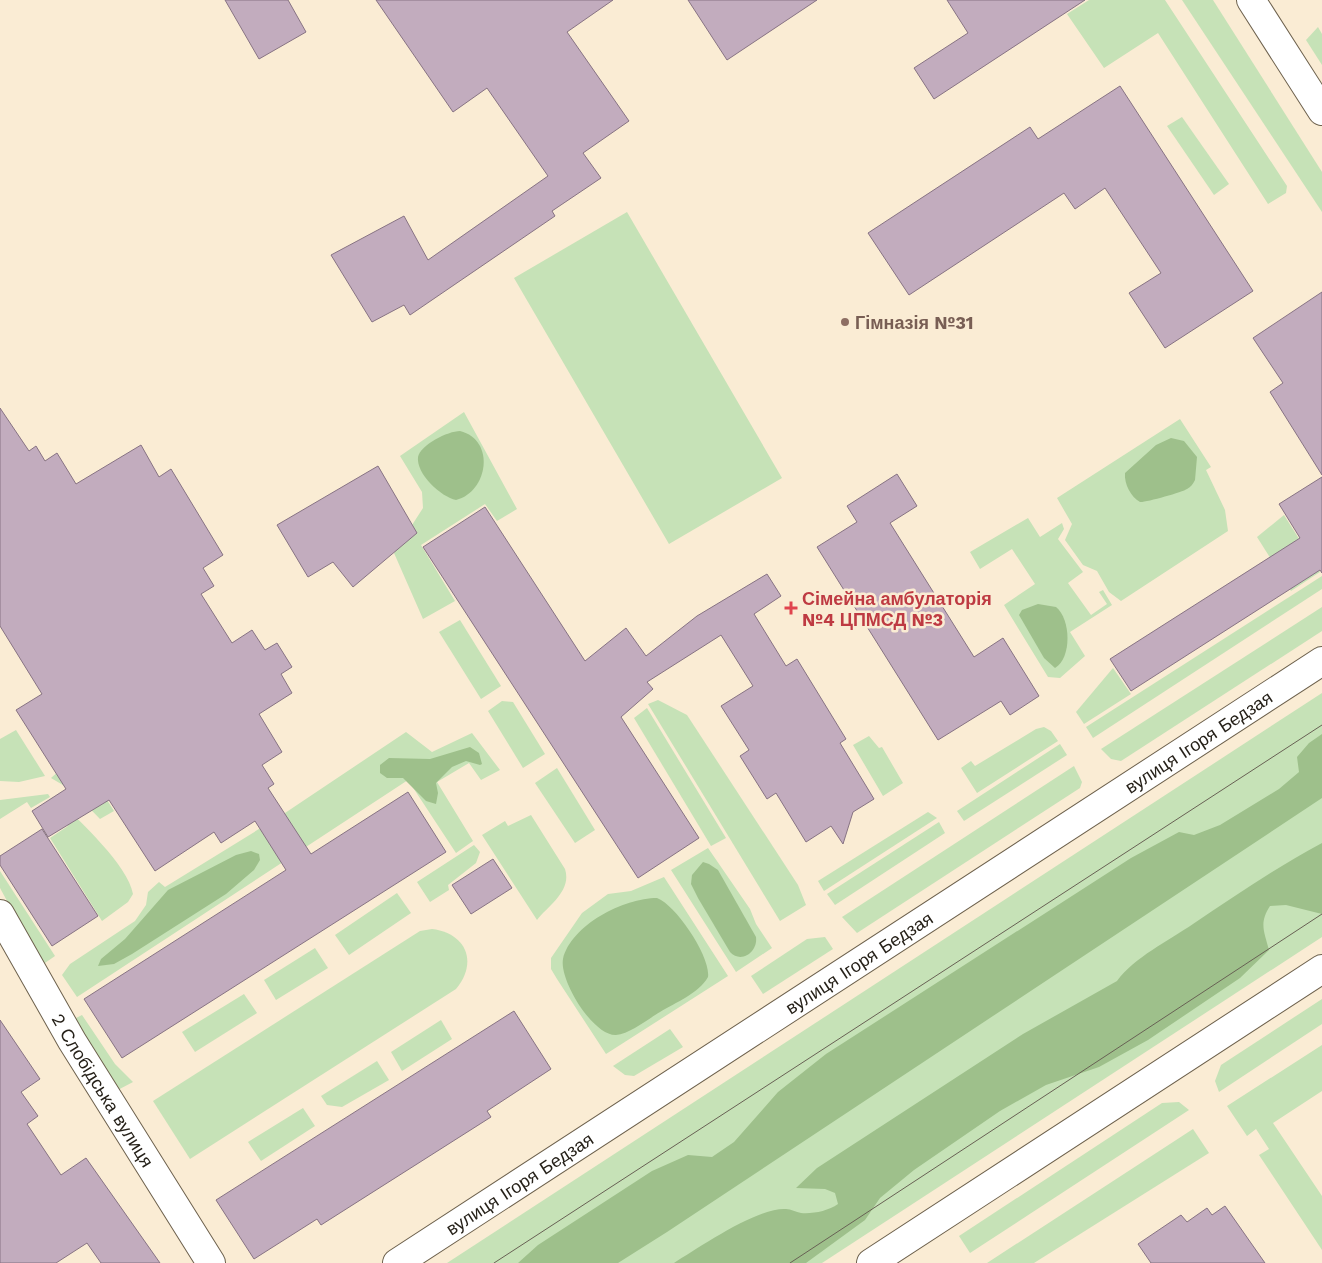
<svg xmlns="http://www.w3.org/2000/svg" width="1322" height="1263" font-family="'Work Sans',sans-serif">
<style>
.green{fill:#c6e2b7}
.forest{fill:#9ec08b}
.building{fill:#c2acbe;stroke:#877383}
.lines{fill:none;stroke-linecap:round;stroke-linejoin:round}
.street-casing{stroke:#6d614d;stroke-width:30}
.secondary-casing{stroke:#6d614d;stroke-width:30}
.street{stroke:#fff;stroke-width:28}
.secondary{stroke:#fff;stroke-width:28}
.tram{stroke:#686154;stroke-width:1}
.education-dot{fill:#8d6e63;stroke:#faecd4;stroke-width:2}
.health-dot{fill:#e0444e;stroke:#faecd4;stroke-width:2}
.labels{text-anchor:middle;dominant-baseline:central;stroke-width:5;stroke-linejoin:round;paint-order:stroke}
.education-label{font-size:18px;font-weight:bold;fill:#785e54;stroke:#faecd4;text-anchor:start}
.health-label{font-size:18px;font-weight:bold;fill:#be3a42;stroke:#faecd4;text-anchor:start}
.street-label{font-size:18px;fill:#262119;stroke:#faecd4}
</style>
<rect width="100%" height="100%" fill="#faecd4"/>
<!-- green -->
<g class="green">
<path d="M1089 0H1165L1287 186 1286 193 1268 204 1158 33 1104 68 1067 14Z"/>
<path d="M1182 0H1213L1322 172V212Z"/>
<path d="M1318 27 1322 34V65L1306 40Z"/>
<path d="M1182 117 1229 184 1214 195 1167 126Z"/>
<path d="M627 212 782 478 669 544 514 278Z"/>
<path d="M464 412 517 509 497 521 485 504 421 545 455 601 423 619 394 553 423 508 422 492 400 456Z"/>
<path d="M1180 419 1211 467 1206 470 1225 510 1228 531 1121 601 1109 592 1097 571 1083 565 1065 540 1072 524 1057 498Z"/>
<path d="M1284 515 1320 572 1291 591 1257 537Z"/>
<path d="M1028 518 1040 537 1062 523 1064 529 1058 539 1083 572 1068 583 1091 615 1107 604 1099 592 1103 590 1112 605 1070 632 1085 656 1060 678 1048 677 1004 605 1035 584 1012 549 980 569 970 552Z"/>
<path d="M1322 576V589L1093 738 1086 727Z"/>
<path d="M1322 607V631L1121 761 1111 759 1101 749Z"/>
<path d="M460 620 501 686 481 699 439 632Z"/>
<path d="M1113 668 1131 694 1084 724 1076 712Z"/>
<path d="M1322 693V937L822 1263H447Z"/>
<path d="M658 700 687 715 798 885 806 905 780 921 648 704Z"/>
<path d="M502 701 513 702 545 754 523 768 488 711Z"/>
<path d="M647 708 726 838 711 846 634 718Z"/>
<path d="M1044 727 1051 731 1058 741 977 793 961 768 971 761 975 766 1036 729Z"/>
<path d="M16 730 45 776 19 782 0 781V739Z"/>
<path d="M406 732 432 752 472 733 500 770 481 780 469 763 437 782 473 841 456 853 408 780 77 997 62 975 70 964 135 921 146 905 148 892 159 882 165 887 285 813Z"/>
<path d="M869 736 879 748 882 747 903 783 883 796 853 745Z"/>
<path d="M1060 744 1067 755 964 821 957 811Z"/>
<path d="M78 754 114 811 100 819 73 791 51 778Z"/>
<path d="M1074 766 1082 782 1080 788 857 933 842 917Z"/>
<path d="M557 768 595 830 575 843 535 783Z"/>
<path d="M48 794 50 797 31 808 27 802 0 819V800Z"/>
<path d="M53 797 59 800C80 822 128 865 133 894L128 902 102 921 50 838 68 826 50 799Z"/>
<path d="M928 812 937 818 824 891 818 881Z"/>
<path d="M531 815 565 869C572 891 549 905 537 920L482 835 505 821 508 826Z"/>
<path d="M939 822 945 833 835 905 827 894Z"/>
<path d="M474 845 480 852 476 863 448 885 449 890 430 902 417 882Z"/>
<path d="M708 848 750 909 756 924 772 948 736 972 671 870Z"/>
<path d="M0 871 55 956 42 965 0 888Z"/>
<path d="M664 877 728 976 606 1054 557 979 551 969V958L582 913 608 894 631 891Z"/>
<path d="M397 893 411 913 349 955 335 935Z"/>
<path d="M432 929C465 933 479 961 456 989L190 1159 153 1101 420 931Z"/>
<path d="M825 937 833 949 763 994 751 976 807 939Z"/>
<path d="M315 948 328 968 276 1000 264 980Z"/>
<path d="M244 994 257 1013 195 1052 182 1032Z"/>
<path d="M1322 999V1024L1219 1092 1215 1081 1221 1065Z"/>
<path d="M82 1015 115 1064 133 1082 114 1092 72 1020Z"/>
<path d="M441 1020 452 1039 402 1071 391 1052Z"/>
<path d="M670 1029 683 1047 634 1076 625 1075 613 1066Z"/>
<path d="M1322 1045V1091L1273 1123 1322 1196V1250L1259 1155 1269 1149 1256 1129 1247 1136 1227 1106Z"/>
<path d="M377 1061 389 1080 342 1107 327 1105 321 1096Z"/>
<path d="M1179 1102 1189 1110 970 1253 959 1236 1162 1103Z"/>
<path d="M303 1108 315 1126 261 1161 248 1142Z"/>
<path d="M1193 1129 1209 1153 1034 1263H987Z"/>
</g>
<!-- forest -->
<g class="forest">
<path d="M460 431C496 440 488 492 456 500 441 497 416 474 418 457 420 445 448 431 460 431Z"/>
<path d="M1171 438 1184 441 1197 457 1195 480C1193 484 1191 487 1187 489 1183 492 1144 503 1140 502 1131 497 1124 484 1125 473L1156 445Z"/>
<path d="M1038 604 1056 607C1071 619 1072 658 1055 668L1044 658 1019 615 1022 610Z"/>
<path d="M1322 734V798L667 1232 618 1263H518L538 1245 652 1171 688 1155 712 1157 734 1142 778 1092 826 1054 1131 858 1179 832 1194 835 1220 825 1279 789 1299 772 1297 757 1309 743Z"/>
<path d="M470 747 479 753 482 764 480 765 466 761 452 767 436 783 438 793 436 804 426 801 403 778H387L380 773V765L389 758 430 759Z"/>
<path d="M1322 843V914L1286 905 1270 906C1259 923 1264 931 1269 950L1240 978 1148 1040 1099 1067 1046 1085 1000 1111 914 1170 880 1198 865 1220 806 1263H674C698 1248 758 1207 786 1209 791 1209 796 1212 801 1213 813 1214 828 1211 838 1204L835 1193 825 1189 796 1188 817 1168 1023 1034 1117 981C1135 957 1168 941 1193 924 1235 896 1277 867 1322 843Z"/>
<path d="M251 851 259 854 260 860 254 870 226 894 132 954 114 964 98 966 101 959 125 939 168 890 236 855Z"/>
<path d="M703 862 709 864 718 870 756 937C758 952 741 964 730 952L698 898 691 884 692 875Z"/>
<path d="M657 898C676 905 711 957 708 977 699 993 675 1003 660 1012 648 1019 630 1034 616 1035 593 1036 559 980 563 959 571 925 624 898 657 898Z"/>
</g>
<!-- building -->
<g class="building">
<path d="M225 0H288L306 32 259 59Z"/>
<path d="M376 0H613L567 32 629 121 583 153 601 178 552 211 555 216 410 315 404 305 372 322 331 255 404 216 428 260 548 176 487 88 453 112Z"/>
<path d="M688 0H817L727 60Z"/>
<path d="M947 0H1085L934 99 914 68 968 33Z"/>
<path d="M1120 86 1253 291 1165 348 1129 293 1161 273 1105 188 1075 209 1064 193 909 295 868 233 1030 127 1038 139Z"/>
<path d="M1322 292V475L1270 392 1283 383 1253 338Z"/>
<path d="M0 408 29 451 36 446 45 461 57 453 76 484 141 445 159 477 171 469 223 555 203 568 214 586 201 594 232 643 252 630 265 650 277 643 292 667 281 674 292 693 259 714 282 752 262 765 274 784 268 788 311 854 408 792 446 852 122 1058 84 999 286 870 255 821 221 843 214 832 155 871 109 800 48 837 32 811 66 789 16 710 42 694 0 626Z"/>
<path d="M378 466 417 533 353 587 333 562 308 577 277 525Z"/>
<path d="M897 474 917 506 890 523 974 657 1003 638 1039 696 1010 715 1001 701 938 740 817 547 857 522 847 506Z"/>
<path d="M1322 477V573L1320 570 1131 691 1110 659 1300 538 1279 504Z"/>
<path d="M485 507 585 661 626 628 646 656 697 616 767 574 781 596 754 614 786 666 797 659 846 739 840 743 874 799 853 812 843 844 831 826 806 842 776 793 767 799 740 756 749 750 721 706 753 686 721 635 647 682 653 689 621 717 699 838 638 878 423 547Z"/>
<path d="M42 829 98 916 52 946 0 865V856Z"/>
<path d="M493 859 512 888 471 914 452 885Z"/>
<path d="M514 1011 551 1069 487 1111 491 1117 321 1225 317 1219 254 1259 216 1200Z"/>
<path d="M0 1020 40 1079 21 1092 38 1116 27 1124 61 1175 86 1158 160 1263H101L87 1243 56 1263H0Z"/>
<path d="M1225 1206 1265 1263H1151L1138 1244 1181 1215 1187 1222 1207 1208 1212 1215Z"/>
</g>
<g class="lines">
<defs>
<g id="street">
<path d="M1251 0 1322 111"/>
<path id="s1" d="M0 914 72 1041 211 1263"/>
</g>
<g id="secondary">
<path id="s2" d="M397 1263 1322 661"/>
<path d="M871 1263 1322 969"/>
</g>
</defs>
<!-- street casing -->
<use href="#street" class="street-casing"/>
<!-- secondary casing -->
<use href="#secondary" class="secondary-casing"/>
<!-- street -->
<use href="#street" class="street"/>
<!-- secondary -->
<use href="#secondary" class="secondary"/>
<!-- tram -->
<g class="tram">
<path d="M494 1263 1322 725"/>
<path d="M790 1263 1322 914"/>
</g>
</g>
<!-- markers -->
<circle class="education-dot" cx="845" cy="322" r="5"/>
<path class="health-dot" d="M788.5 600.5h5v5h5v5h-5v5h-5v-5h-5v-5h5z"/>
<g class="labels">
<!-- education labels -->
<g class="education-label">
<text x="855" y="322">Гімназія №31</text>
</g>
<!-- health labels -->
<g class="health-label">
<text x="802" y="598">Сімейна амбулаторія<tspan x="802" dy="21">№4 ЦПМСД №3</tspan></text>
</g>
<!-- street labels -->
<g class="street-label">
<text stroke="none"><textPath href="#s2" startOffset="956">вулиця Ігоря Бедзая</textPath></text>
<text stroke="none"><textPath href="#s2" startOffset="551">вулиця Ігоря Бедзая</textPath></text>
<text stroke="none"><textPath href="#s1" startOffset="204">2 Слобідська вулиця</textPath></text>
<text stroke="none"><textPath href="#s2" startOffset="146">вулиця Ігоря Бедзая</textPath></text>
</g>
</g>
</svg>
